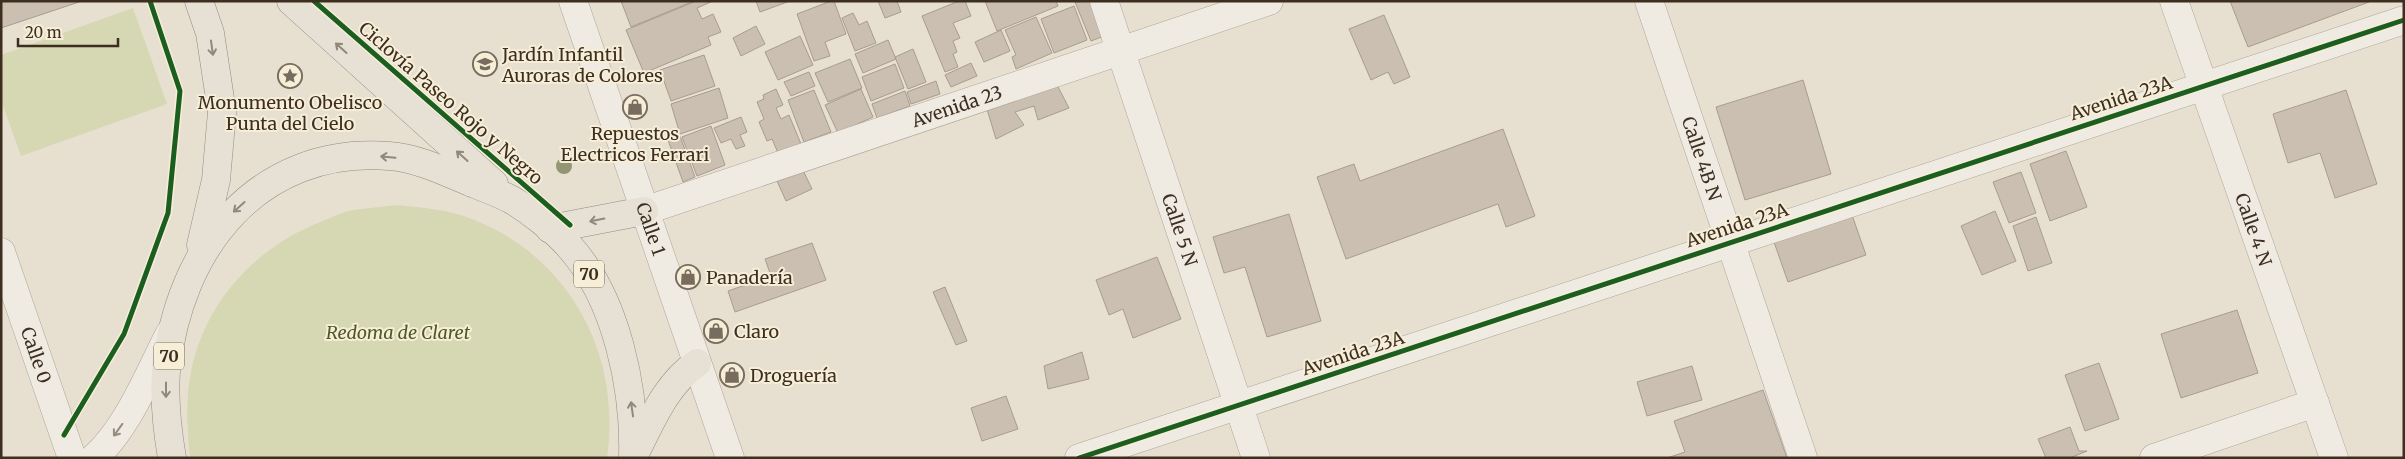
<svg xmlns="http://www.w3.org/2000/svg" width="2405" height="459" font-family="Merriweather,serif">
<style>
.green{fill:#d6d7b3}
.building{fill:#cbbfb2;stroke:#a89c90}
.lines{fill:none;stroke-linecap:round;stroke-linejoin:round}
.minor-casing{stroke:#ada599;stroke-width:29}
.tertiary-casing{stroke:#ada599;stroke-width:29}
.primary-casing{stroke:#928b80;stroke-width:29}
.minor{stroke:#efebe3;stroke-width:28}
.tertiary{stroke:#efebe3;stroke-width:28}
.primary{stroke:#e6e1d4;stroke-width:28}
.cycleway-casing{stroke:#f7eed8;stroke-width:8}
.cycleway{stroke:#1b5e20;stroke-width:5}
.tree{fill:#929673}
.oneway{stroke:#92887a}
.oneway2{stroke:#968c82}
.labels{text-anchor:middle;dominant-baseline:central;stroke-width:4;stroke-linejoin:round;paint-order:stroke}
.shield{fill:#f7eed8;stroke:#756857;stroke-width:1}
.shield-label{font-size:16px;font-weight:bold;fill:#3d2e20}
.poi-label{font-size:18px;fill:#3d2e20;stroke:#f7eed8;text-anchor:start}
.street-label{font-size:18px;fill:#3d2e20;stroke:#f7eed8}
.park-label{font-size:18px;font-style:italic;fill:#4d5a26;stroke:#f7eed8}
</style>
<rect width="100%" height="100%" fill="#e7e0d1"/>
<!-- green -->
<g class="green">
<path d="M133 8 167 104 21 156 1 100V55Z"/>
<path d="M397 205C422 208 448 209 472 219 570 257 622 355 607 458H190C187 427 185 398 192 367 207 299 259 245 323 221 331 218 340 213 348 211 364 208 381 207 397 205Z"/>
</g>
<!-- building -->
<g class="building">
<path d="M1 1H82L1 28Z"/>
<path d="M621 1H694L631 27Z"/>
<path d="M696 1H713L697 8 702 19 713 14 721 32 708 37 711 45 644 73 626 30Z"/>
<path d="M756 1H790L760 12Z"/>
<path d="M831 1H834L846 34 825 42 830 56 814 61 797 14Z"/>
<path d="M878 1H897L901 12 885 18Z"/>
<path d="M959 1H965L971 16 953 23 960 38 953 41 957 52 953 54 958 67 945 72 922 16Z"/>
<path d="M985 1H1056L1058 6 997 31Z"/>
<path d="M1094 1 1107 35 1091 41 1075 2Z"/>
<path d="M2230 1H2369V2L2248 47Z"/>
<path d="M1074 6 1087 40 1054 53 1041 19Z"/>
<path d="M853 13 859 25 867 21 876 43 855 51 842 18Z"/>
<path d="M1384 15 1410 77 1394 84 1388 72 1371 80 1349 29Z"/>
<path d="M1036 17 1052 53 1016 69 1012 57 1016 55 1005 30Z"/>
<path d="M756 26 765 44 741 56 733 38Z"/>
<path d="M1001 30 1010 51 984 62 975 42Z"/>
<path d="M800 36 813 65 778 80 765 52Z"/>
<path d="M888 40 896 59 863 73 855 54Z"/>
<path d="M913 49 926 82 908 89 895 57Z"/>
<path d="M704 55 715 86 671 101 660 70Z"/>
<path d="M850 59 862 88 828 102 815 73Z"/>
<path d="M971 63 977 76 951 87 945 75Z"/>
<path d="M895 64 904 88 871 101 862 77Z"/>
<path d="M809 72 815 86 791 96 784 82Z"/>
<path d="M1803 80 1831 174 1745 200 1716 107Z"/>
<path d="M936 81 940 94 911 104 907 92Z"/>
<path d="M1056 83 1069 108 1038 120 1034 106 1015 112 1024 125 996 139 986 106Z"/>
<path d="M719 88 728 118 680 134 671 104Z"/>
<path d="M776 89 783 105 776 108 781 119 789 115 801 144 778 153 772 139 767 141 759 122 764 119 757 102 764 99 763 95Z"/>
<path d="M861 89 873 117 838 133 825 105Z"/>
<path d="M814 90 831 132 804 142 788 100Z"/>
<path d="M2346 90 2377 184 2335 198 2320 153 2288 163 2273 114Z"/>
<path d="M905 91 910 106 877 118 872 104Z"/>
<path d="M741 117 747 132 740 135 745 146 736 149 731 139 721 143 714 128Z"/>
<path d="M711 126 725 165 697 176 682 137Z"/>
<path d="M1503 129 1535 216 1506 227 1498 204 1346 259 1317 177 1354 164 1360 181Z"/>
<path d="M680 136 695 177 683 182 668 140Z"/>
<path d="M2066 151 2087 207 2050 221 2030 164Z"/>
<path d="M798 160 812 189 786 201 773 172Z"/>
<path d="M2021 172 2036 213 2009 223 1993 182Z"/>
<path d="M1995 211 2016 261 1982 275 1961 226Z"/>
<path d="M1289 214 1321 321 1267 337 1245 267 1224 273 1213 237Z"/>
<path d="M1852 215 1866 255 1788 282 1774 242Z"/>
<path d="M2036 217 2052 263 2028 271 2013 226Z"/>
<path d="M812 243 826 280 735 312 728 291 771 276 765 259Z"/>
<path d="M1157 257 1181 319 1133 338 1123 309 1109 315 1096 280Z"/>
<path d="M945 287 967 341 956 345 933 292Z"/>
<path d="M2237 310 2258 373 2181 398 2161 334Z"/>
<path d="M1082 352 1089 379 1048 389 1044 366Z"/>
<path d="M2099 363 2119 419 2085 431 2065 375Z"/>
<path d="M1692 366 1702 400 1647 416 1637 382Z"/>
<path d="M1763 390 1787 458H1667L1685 452 1674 421Z"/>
<path d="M1006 396 1018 429 982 441 971 408Z"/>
<path d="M2070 427 2079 451H2087L2070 458H2046L2038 439Z"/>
</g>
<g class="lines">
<defs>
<g id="minor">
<path id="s1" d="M1104 1 1256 458"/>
<path id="s2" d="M1649 1 1803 458"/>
<path id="s3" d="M644 211 1269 1"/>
<path id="s4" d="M1 252 72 458"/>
<path d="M1079 458 2404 20"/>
<path d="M2154 458 2315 403"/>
</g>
<g id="tertiary">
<path id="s5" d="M573 1 730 458"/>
<path id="s6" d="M2174 1 2334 458"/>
<path d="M94 458C128 428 149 373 170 333"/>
</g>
<g id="primary">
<path d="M199 1 210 33 222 112 216 180 201 245"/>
<path d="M291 1 494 184"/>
<path d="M550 229 644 211"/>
<path d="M635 453C652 420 666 384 697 363"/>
<path d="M172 458C167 429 164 400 166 371 178 249 257 146 389 156 418 158 446 172 472 183 485 188 499 193 512 200 529 210 556 231 569 246 617 299 635 389 633 458"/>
</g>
</defs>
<!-- minor casing -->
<use href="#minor" class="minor-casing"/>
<!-- tertiary casing -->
<use href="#tertiary" class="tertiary-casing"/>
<!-- primary casing -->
<use href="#primary" class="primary-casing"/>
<!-- minor -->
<use href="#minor" class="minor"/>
<!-- tertiary -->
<use href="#tertiary" class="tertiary"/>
<!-- primary -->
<use href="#primary" class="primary"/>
<defs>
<g id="cycleway">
<path d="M314 1 570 225"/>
<path d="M64 435 124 334 168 213 180 91 150 1"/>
<path d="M1079 458 2404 20"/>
</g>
</defs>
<!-- cycleway casing -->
<use href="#cycleway" class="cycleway-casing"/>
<!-- cycleway -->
<use href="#cycleway" class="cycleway"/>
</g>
<!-- trees -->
<circle class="tree" cx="564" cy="166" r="8"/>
<!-- one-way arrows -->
<defs><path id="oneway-shaft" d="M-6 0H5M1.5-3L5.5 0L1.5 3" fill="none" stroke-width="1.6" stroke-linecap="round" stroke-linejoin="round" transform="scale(1.25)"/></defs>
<g class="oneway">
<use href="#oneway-shaft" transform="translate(212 48) rotate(82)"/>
<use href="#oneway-shaft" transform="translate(341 48) rotate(-138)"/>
<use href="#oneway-shaft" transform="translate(462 156) rotate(-138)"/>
<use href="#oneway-shaft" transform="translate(388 157) rotate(-175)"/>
<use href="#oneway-shaft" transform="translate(239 207) rotate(138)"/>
<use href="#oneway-shaft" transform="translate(597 220) rotate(169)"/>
<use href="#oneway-shaft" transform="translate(166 390) rotate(90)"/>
<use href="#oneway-shaft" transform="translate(632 409) rotate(-98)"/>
</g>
<use class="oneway2" href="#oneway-shaft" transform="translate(118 430) rotate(126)"/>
<!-- icons -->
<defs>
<symbol id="school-ring" viewBox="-11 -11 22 22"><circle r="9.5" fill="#f7eed8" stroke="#786c5e" stroke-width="1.5"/><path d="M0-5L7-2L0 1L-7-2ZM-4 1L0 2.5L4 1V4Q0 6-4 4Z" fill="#786c5e"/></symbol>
<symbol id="sight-ring" viewBox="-11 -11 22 22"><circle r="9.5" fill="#f7eed8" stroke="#786c5e" stroke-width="1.5"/><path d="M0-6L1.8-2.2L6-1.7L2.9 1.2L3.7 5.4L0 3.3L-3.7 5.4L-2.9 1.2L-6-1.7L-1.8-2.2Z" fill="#786c5e"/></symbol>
<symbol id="shop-ring" viewBox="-11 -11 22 22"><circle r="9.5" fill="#f7eed8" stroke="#786c5e" stroke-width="1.5"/><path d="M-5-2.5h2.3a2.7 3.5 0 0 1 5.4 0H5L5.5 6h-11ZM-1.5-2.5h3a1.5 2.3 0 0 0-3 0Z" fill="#786c5e"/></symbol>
</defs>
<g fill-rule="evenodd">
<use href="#school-ring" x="471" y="50" width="28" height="28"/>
<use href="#sight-ring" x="276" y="62" width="28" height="28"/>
<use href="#shop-ring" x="621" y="93" width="28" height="28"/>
<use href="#shop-ring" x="674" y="263" width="28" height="28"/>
<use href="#shop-ring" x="702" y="317" width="28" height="28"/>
<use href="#shop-ring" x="718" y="361" width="28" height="28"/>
</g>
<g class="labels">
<!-- shield labels -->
<g class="shield">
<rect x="574" y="260.5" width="30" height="27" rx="4"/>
<rect x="154" y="342.5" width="30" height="27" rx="4"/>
</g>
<g class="shield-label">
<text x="589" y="274">70</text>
<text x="169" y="356">70</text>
</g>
<!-- poi labels -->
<g class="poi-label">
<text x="502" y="54">Jardín Infantil<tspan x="502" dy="21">Auroras de Colores</tspan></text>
<text x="290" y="102" text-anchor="middle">Monumento Obelisco<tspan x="290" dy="21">Punta del Cielo</tspan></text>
<text x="635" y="133" text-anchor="middle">Repuestos<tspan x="635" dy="21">Electricos Ferrari</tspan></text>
<text x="706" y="277">Panadería</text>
<text x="734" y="331">Claro</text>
<text x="750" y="375">Droguería</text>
</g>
<!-- street labels -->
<g class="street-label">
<text transform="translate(2121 98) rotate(-18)">Avenida 23A</text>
<text transform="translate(451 103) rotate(41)">Ciclovía Paseo Rojo y Negro</text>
<text stroke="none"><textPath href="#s3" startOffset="330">Avenida 23</textPath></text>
<text stroke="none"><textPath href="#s2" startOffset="166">Calle 4B N</textPath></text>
<text transform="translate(1737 225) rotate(-18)">Avenida 23A</text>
<text stroke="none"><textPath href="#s6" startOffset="242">Calle 4 N</textPath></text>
<text stroke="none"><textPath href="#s5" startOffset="241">Calle 1</textPath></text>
<text stroke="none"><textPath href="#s1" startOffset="241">Calle 5 N</textPath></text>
<text transform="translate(1353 353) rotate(-18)">Avenida 23A</text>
<text stroke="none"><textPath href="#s4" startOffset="109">Calle 0</textPath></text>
</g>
<!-- park labels -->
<g class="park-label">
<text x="398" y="332">Redoma de Claret</text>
</g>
</g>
<!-- border -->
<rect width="2405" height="459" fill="none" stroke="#3d2e20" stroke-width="5"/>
<!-- scale -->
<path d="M18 38v8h100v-8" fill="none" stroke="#3d2e20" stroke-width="2.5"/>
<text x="25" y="38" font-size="15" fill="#3d2e20" stroke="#f7eed8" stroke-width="4" paint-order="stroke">20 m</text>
</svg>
